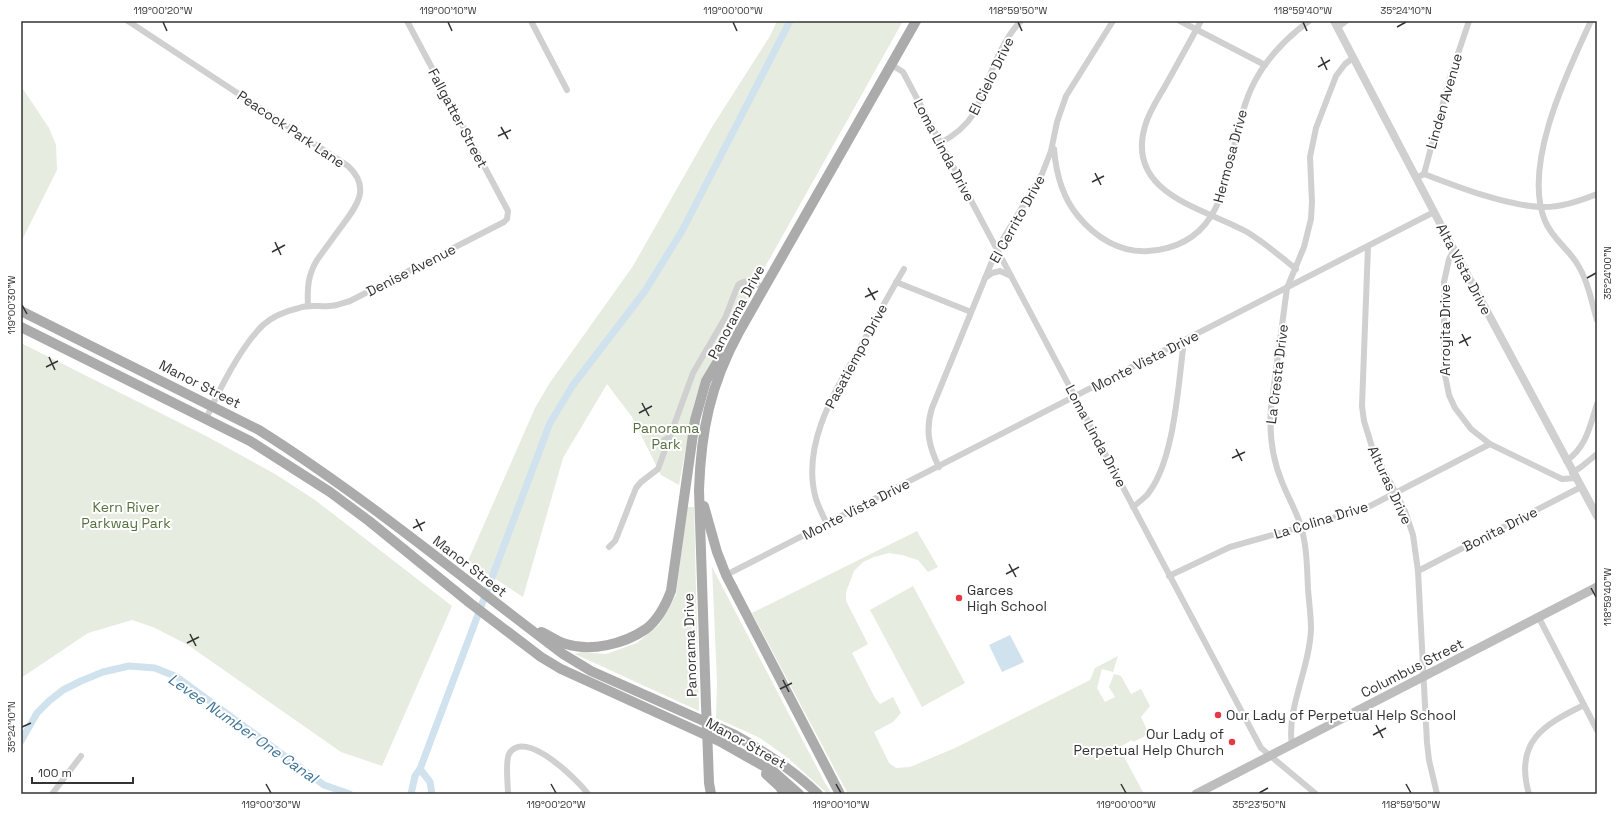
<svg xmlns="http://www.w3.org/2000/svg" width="1618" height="815" font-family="'Space Grotesk',sans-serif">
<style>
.green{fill:#e6ecdf}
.water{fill:#cfe2ee}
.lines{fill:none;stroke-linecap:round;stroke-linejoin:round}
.canal{stroke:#cfe2ee;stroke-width:7}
.minor{stroke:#d0d0d0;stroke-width:6}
.tertiary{stroke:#d0d0d0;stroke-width:8}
.secondary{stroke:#bdbdbd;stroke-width:9}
.primary{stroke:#ababab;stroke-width:10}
.primary-bridge{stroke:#ababab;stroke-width:10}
.ticks{fill:none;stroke:#333;stroke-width:1.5}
.poi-dot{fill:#e63946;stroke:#fff;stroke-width:1.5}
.labels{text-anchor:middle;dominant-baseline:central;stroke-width:4;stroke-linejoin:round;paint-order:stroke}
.street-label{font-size:14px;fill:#333;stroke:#fff}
.park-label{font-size:14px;fill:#56703f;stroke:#fff}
.poi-label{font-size:14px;fill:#333;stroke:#fff;text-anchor:start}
.water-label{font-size:15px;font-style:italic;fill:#3f7597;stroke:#fff}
.neatline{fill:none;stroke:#333;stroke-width:1.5}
.ticks-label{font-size:10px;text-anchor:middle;fill:#333}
</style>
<rect width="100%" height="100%" fill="#fff"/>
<!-- green -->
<g class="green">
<path d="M777 21H903L719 349 701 382 694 404 679 485 661 475 632 417 607 384 563 458 523 597 468 561 535 408 549 384 633 266 712 127 770 36Z"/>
<path d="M21 77 23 89 49 128 56 145 57 170 21 242Z"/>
<path d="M21 343 208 437 275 474 315 500 350 527 452 606 382 766 341 752 188 645 153 627 132 620 88 633 21 678Z"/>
<path d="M687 507H694L699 711 575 654 582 652 606 654 637 643 659 625 676 595Z"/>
<path d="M917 531 938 567 928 572 918 560 902 555 889 553 874 557 863 562 854 571 846 592V601L868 644 852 653 875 698 880 704 893 697 901 713 893 722 874 732 889 763 896 768 910 767 955 748 1090 680 1095 668 1118 656 1113 672 1102 669 1097 688 1105 702 1115 697 1109 687 1114 674 1121 676 1131 694 1141 689 1150 706 1141 717 1149 734 1133 742 1132 740 1122 746 1125 753 1123 755 1144 794H848L752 613Z"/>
<path d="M712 567 825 783 832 794H828L788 758 760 738 716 718 717 680Z"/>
<path d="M913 586 965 683 922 707 870 610Z"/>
</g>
<!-- water -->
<path class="water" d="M1010 635 1024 662 1002 672 989 645Z"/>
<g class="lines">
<!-- canal -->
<g class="canal">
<path d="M21 741 37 713 49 701 63 690 81 681 103 672 129 666 155 668 177 677 324 785 350 794"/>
<path d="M420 769 430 782 432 794"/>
<path d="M411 794 415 776 420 769 550 423 573 385 645 291 682 231 790 21"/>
</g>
<!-- minor -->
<g class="minor">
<path d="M128 21 348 166C372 188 356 207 341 227 333 238 325 249 317 260 308 275 307 288 308 306"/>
<path d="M531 21 567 90"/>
<path d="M1180 21 1265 65"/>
<path d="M1201 21C1189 43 1177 65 1164 88 1157 100 1149 112 1145 126 1125 194 1204 208 1247 232 1265 243 1280 256 1296 269"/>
<path d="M1591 21C1567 73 1522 165 1545 221 1552 238 1567 248 1576 262 1588 280 1591 300 1597 320"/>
<path d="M1338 27 1346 21"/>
<path d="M892 65 903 72 1261 748 1316 794"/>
<path d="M940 143C956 135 966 126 975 112 988 83 999 43 1021 21"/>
<path d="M1054 149C1056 173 1062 197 1078 216 1095 237 1120 253 1148 251 1238 245 1223 150 1251 89 1263 62 1285 39 1309 21"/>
<path d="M1424 174C1458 187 1504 205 1541 207 1560 208 1580 201 1597 194"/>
<path d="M1416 178 1424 174 1450 77 1469 21"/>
<path d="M1368 246 1362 406 1364 421 1372 447 1405 511 1413 535 1418 571 1427 743 1429 760 1437 794"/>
<path d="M1454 250 1449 259 1444 282V370L1449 395 1455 408 1471 429 1490 444 1562 479 1576 478"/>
<path d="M985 278 992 273 1000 271 1011 276"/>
<path d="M896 282 971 312"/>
<path d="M206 419C218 392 241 346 263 325 273 316 286 311 299 308 309 304 319 307 329 306 336 306 343 303 350 301L504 222 507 219 508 211 407 21"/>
<path d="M658 444 669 437"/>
<path d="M1566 461C1586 448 1590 426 1597 404"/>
<path d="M939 467C929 447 925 430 932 408L997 249 1042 174 1051 151 1057 122 1066 96 1113 21"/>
<path d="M1572 473 1581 467 1597 454"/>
<path d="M1133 507C1138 503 1143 499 1147 495 1175 461 1178 384 1184 341"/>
<path d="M827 524C823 516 819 508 816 499 801 447 833 394 858 351 873 324 888 296 904 269"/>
<path d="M609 547 615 541 618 534 636 488 641 482 658 469 693 373 725 318 738 285C747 278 754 283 764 288"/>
<path d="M1418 571 1581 487"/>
<path d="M726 575 1434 212"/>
<path d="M1169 576 1230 547 1358 511 1370 506 1490 444"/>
<path d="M1539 618 1597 730"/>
<path d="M1292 745C1286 709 1310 668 1311 629 1311 616 1309 602 1308 589 1307 568 1307 547 1301 526 1296 511 1288 497 1282 482 1272 458 1269 434 1271 408L1287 288 1304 247 1311 219 1312 202 1310 157 1316 128 1336 76 1345 64 1353 58"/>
<path d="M52 794 81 756"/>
<path d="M508 794C508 784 505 762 509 754 524 727 578 780 588 794"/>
<path d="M1529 794C1514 742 1543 725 1584 705"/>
</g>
<!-- tertiary -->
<path class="tertiary" d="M1334 21 1454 250 1597 516"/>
<!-- secondary -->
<path class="secondary" d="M1196 794 1597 587"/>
<!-- primary -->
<g class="primary">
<path d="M21 311 259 430C365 497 462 578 563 654L591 671 733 734C764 751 792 769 818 794"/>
<path d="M21 327 250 441 330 492 369 521 470 603 541 657 561 669 719 741 774 772 799 794"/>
<path d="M704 506 717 552 726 575 840 794"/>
<path d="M541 632C549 635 557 642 566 644 591 652 624 644 646 629 658 620 666 604 671 591L695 420 706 381 721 356"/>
<path d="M706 705 699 490C701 431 710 385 739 332L916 21"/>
<path d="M708 755 709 783 711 794"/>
<path d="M766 774 779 786 785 794"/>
</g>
<!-- primary-bridge -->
<path class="primary-bridge" d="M706 705 708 755"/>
</g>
<!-- ticks -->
<path class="ticks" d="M163 22 167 31M448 22 452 31M733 22 737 31M1018 22 1022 31M1303 22 1307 31M1397 27 1406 22M1321 57 1327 70M1318 67 1330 60M501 127 508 139M498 136 511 130M1095 173 1101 185M1092 182 1104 176M275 242 281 255M272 252 285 245M1587 278 1596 273M868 288 875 300M865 297 878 291M22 305 27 314M1462 334 1468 346M1459 343 1471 337M49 357 55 370M46 367 58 361M642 403 649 416M639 413 652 406M1236 449 1242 461M1232 458 1245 452M416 519 422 531M413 528 425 522M1009 564 1016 577M1006 574 1019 567M1591 588 1596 597M190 634 196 646M187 643 199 637M783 680 789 692M780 689 792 683M1376 725 1383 738M22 727 31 723M1373 735 1386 728M266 784 271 793M551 784 556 793M836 784 841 793M1121 784 1126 793M1406 784 1411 793M1259 793 1268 788"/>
<!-- markers -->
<g class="poi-dot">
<circle cx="959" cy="598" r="4"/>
<circle cx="1218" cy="715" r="4"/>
<circle cx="1232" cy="742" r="4"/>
</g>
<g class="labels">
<!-- street labels -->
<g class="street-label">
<text transform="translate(991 76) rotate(-64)">El Cielo Drive</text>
<text transform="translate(1444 101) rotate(-74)">Linden Avenue</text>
<text transform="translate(458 118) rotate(62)">Fallgatter Street</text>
<text transform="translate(291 129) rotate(34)">Peacock Park Lane</text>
<text transform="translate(944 150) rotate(62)">Loma Linda Drive</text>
<text transform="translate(1230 156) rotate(-75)">Hermosa Drive</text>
<text transform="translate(1017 219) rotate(-61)">El Cerrito Drive</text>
<text transform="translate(1464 269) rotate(62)">Alta Vista Drive</text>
<text transform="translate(411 270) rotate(-27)">Denise Avenue</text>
<text transform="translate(736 312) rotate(-62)">Panorama Drive</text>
<text transform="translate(1445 330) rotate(-90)">Arroyita Drive</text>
<text transform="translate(856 356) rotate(-62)">Pasatiempo Drive</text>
<text transform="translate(1145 361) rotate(-27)">Monte Vista Drive</text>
<text transform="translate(1277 374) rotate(-83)">La Cresta Drive</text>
<text transform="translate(200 384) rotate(27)">Manor Street</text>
<text transform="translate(1096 436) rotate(62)">Loma Linda Drive</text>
<text transform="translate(1390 485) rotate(65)">Alturas Drive</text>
<text transform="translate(856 509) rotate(-27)">Monte Vista Drive</text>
<text transform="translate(1321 520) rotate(-17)">La Colina Drive</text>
<text transform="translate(1500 529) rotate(-27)">Bonita Drive</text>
<text transform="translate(470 566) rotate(38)">Manor Street</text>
<text transform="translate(690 645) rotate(-92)">Panorama Drive</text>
<text transform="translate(1412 668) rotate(-27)">Columbus Street</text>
<text transform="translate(746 743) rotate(29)">Manor Street</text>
</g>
<!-- park labels -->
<g class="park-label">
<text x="666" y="428">Panorama<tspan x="666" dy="16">Park</tspan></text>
<text x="126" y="507">Kern River<tspan x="126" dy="16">Parkway Park</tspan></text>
</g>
<!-- poi labels -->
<g class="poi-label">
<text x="967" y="590">Garces<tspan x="967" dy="16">High School</tspan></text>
<text x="1226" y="715">Our Lady of Perpetual Help School</text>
<text x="1224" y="734" text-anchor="end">Our Lady of<tspan x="1224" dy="16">Perpetual Help Church</tspan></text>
</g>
<!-- water labels -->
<g class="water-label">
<text transform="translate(243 728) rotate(35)">Levee Number One Canal</text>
</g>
</g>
<!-- border -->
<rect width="1618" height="815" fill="none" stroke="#ffffff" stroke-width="44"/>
<!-- scale -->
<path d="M32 777v6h101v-6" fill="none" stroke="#333333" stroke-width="2"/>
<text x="38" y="777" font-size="12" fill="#333333" stroke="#ffffff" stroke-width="3" paint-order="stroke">100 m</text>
<rect x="22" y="22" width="1574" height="771" class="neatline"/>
<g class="ticks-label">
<text x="163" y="14">119°00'20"W</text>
<text x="448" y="14">119°00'10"W</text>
<text x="733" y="14">119°00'00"W</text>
<text x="1018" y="14">118°59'50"W</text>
<text x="1303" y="14">118°59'40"W</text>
<text x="1406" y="14">35°24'10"N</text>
<text transform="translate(1607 273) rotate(-90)" y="4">35°24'00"N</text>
<text transform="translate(11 305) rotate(-90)" y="4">119°00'30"W</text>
<text transform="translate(1607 597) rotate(-90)" y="4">118°59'40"W</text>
<text transform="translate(11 727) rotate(-90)" y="4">35°24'10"N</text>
<text x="271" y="808">119°00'30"W</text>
<text x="556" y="808">119°00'20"W</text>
<text x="841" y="808">119°00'10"W</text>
<text x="1126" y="808">119°00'00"W</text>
<text x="1259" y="808">35°23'50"N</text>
<text x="1411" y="808">118°59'50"W</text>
</g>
</svg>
